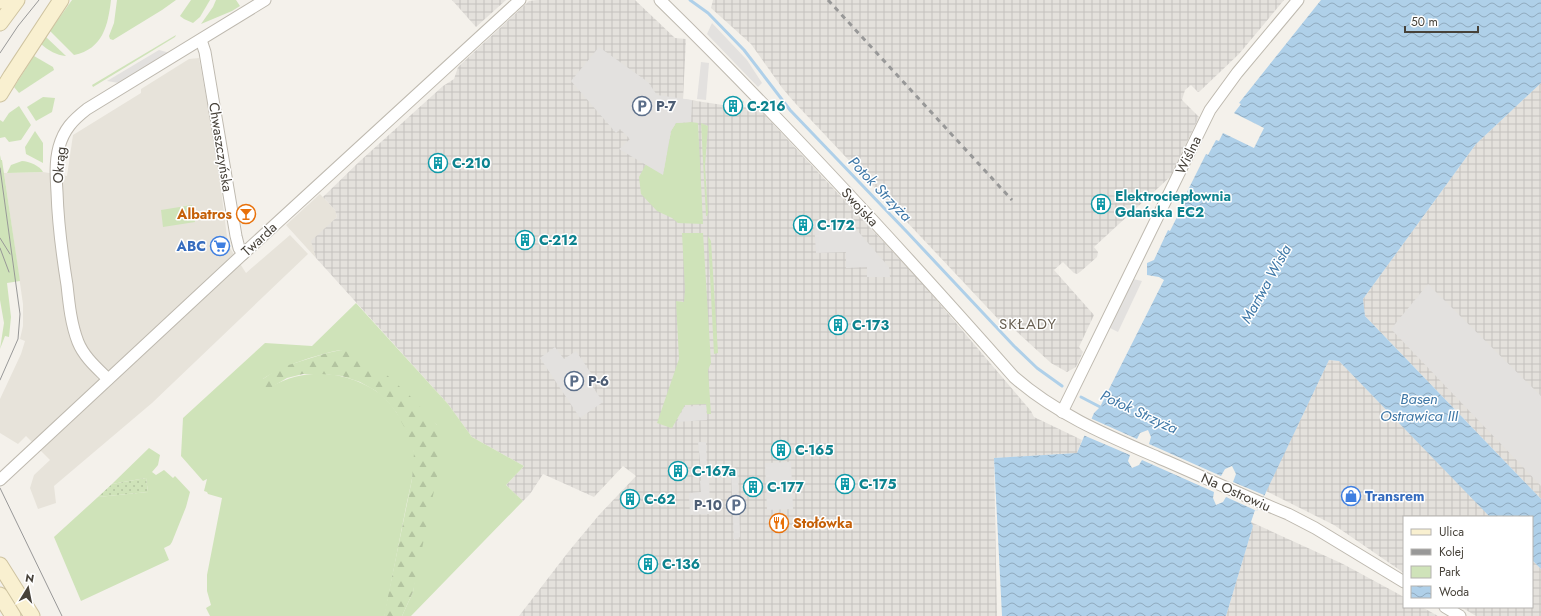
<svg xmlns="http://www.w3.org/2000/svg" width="1541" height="616" font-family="Jost,sans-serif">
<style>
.residential{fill:#e7e3da}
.industrial{fill:url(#industrial-grid)}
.green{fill:#cfe3b9}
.forest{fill:url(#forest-firs)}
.garden{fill:url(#garden-dots)}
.parking{fill:#e3e1df}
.water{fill:url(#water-waves)}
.pier{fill:#f4f1eb}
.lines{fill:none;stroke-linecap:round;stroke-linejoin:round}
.stream{stroke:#afd0e9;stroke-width:3}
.street-casing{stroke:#beb9af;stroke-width:13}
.secondary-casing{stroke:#cec3a0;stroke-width:17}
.street{stroke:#fff;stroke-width:11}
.secondary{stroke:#f9f0d0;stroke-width:15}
.tram{stroke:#989898;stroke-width:1}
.rail{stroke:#989898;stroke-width:3;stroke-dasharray:5 5;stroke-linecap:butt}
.labels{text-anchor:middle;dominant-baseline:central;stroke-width:3;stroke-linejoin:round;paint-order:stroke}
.service-label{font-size:14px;font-weight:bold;fill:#4e5e75;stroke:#fff;text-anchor:start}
.culture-label{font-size:14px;font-weight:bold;fill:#0d838f;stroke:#fff;text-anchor:start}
.street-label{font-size:14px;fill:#47423a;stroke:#fff}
.food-label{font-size:14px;font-weight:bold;fill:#c56008;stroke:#fff;text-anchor:end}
.shop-label{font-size:14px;font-weight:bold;fill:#366cbe;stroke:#fff;text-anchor:end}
.water-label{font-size:15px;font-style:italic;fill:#3f78a7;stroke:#fff}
.neighbourhood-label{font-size:15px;letter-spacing:1px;fill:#696052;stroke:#fff}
</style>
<defs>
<pattern id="industrial-grid" width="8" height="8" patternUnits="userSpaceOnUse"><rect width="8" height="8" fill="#e4e1dc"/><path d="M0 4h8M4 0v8" fill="none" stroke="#c5c2be"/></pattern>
<pattern id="forest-firs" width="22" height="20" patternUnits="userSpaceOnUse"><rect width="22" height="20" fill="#cfe3b9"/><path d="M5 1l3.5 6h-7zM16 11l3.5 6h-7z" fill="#b3c4a0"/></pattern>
<pattern id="garden-dots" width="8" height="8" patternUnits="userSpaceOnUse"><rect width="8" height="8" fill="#cfe3b9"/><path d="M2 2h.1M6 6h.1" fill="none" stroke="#b3c4a0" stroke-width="1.8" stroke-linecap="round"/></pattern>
<pattern id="water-waves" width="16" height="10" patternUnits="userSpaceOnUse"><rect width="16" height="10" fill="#afd0e9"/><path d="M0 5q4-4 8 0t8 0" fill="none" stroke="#90aabe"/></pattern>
</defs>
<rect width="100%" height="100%" fill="#f4f1eb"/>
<!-- residential -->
<g class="residential">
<path d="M199 58 217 157 228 245 246 273 290 235 308 254 152 403 54 486 56 503 38 509 30 488 34 475 50 460 26 436 18 444 0 433V399L21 354 25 341 20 339 23 326V304L4 173 43 172 67 176 73 135 141 93V89L189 59Z"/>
<path d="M320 194 335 210 337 217 312 241 316 258 286 225Z"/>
</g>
<!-- industrial -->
<g class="industrial">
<path d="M452 0H506L476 27Z"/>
<path d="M537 0H635L675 38 686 39 683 99 723 105 724 99 744 101 743 107 760 110 922 283 1031 411 1034 417 1082 440 1077 453 994 458 997 616H519L569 551 599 515 636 476 623 466 594 497 543 474 530 494 523 501 506 485 524 466 472 437 448 404 316 258 311 241 337 217 335 210 323 197 360 161 443 86 454 79 458 67 529 1Z"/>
<path d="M713 0H1284L1239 54 1200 91 1198 92 1191 85 1185 90 1182 100 1199 117 1170 177 1094 247 1098 252 1097 257 1080 272 1077 274 1074 273 1063 262 1054 270 1094 315 1079 347 1083 352 1076 367 1067 372 1051 363 1015 330 1000 321 795 103 783 89 751 44 711 8Z"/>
<path d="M1541 83V499L1365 316 1363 299 1476 144Z"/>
<path d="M1329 360 1339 361 1491 517H1404V573L1334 525 1266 491Z"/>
<path d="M1251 522 1343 564 1404 597V607H1422L1438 616H1226L1253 526Z"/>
<path d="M1532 560 1541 569V616H1476L1461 607H1532Z"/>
</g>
<!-- green -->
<g class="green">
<path d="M72 0H111C108 25 103 49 74 55L50 31Z"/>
<path d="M117 0H176L162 10 113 40 110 39 109 36 114 23Z"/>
<path d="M191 0H210L200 17 193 23 184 19 180 16Z"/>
<path d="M216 0H236L240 6 232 11 201 24 213 7Z"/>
<path d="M176 35 175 37 93 87 92 85Z"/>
<path d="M46 37 66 56C56 55 49 51 41 44Z"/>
<path d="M34 56 53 67 54 70 19 93 14 87Z"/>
<path d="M43 97 55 98 52 112 36 121 27 107Z"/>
<path d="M19 106 31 125 21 140 9 142 5 137 0 138V120L3 122 9 113Z"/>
<path d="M691 122 698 123 703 224 678 223 672 218 657 211 641 194 639 177 646 164 663 174 671 131 676 123Z"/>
<path d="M701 123 708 126 705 166 708 213 707 216H706Z"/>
<path d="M35 131 43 143V163L26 154 25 147Z"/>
<path d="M0 155 1 160H2L20 281 7 283 11 317 9 337 5 336 0 349 4 323 0 300Z"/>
<path d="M22 161C29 161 40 166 43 172L7 173 11 165Z"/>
<path d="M192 205 195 222 163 227 161 210Z"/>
<path d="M682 233H703L711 363 708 370 711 414H707L706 404 685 405 672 428H671L657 423 679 359 676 301 684 302 685 290Z"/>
<path d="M708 236 711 241 718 353 714 354Z"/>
<path d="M356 303 448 404 472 437 524 466 506 485 523 501 411 616H402L413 592 437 425 341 350C318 354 282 366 263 379L272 386C298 372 326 370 354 380 362 383 370 387 376 391 393 402 411 432 414 452 416 467 409 492 406 507 399 542 392 578 385 614L384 616H210L206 608 211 605 207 591V575L222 498 208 494 207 492 204 491 207 479 203 481 181 456 183 418 265 343 312 346Z"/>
<path d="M149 448 160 455 158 465 152 472 156 475 164 470 173 478 175 476 190 492 186 507 172 542 170 545 164 548 169 560 81 601 54 537 98 497 148 492 146 478 112 484Z"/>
</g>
<!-- forest -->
<path class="forest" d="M341 350 352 353 388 376 410 396 437 425 440 462 413 592 402 616H384L412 479 414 453 407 432 396 412 387 401 376 391 360 382 342 376 322 374H303L287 378 265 391 262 386 263 379 279 368 327 353Z"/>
<!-- garden -->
<path class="garden" d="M146 478 148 492 98 497 112 484Z"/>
<!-- parking -->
<g class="parking">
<path d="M712 23 747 60 762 83 758 87 707 34Z"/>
<path d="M599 47 648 82 657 95 692 100 691 122 676 123 671 131 663 175 619 149 630 139 620 129 616 133 571 81Z"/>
<path d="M159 50 170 53 119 83 107 81Z"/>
<path d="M701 62 709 63 706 100 697 99Z"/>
<path d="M849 221 889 267 890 277H867V267L846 268V252L816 253 814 222Z"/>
<path d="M1133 279 1142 281 1118 332 1110 328Z"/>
<path d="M1428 284 1541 396V486L1391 329Z"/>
<path d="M555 347 564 359 576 351 595 379 590 383 603 402 580 418 540 358Z"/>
<path d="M706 405 707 420 677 422 684 407Z"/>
<path d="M698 442H706L707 472H709L710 514 690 515 689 493 701 492 700 481 702 480Z"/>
<path d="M791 462 793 509 767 510 765 463Z"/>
<path d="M738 470 740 537 734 540 731 472Z"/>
</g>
<!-- water -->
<path class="water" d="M1321 0H1541V83L1476 144 1363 299 1365 316 1541 499V569L1532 560V517H1490L1339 361 1329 360 1257 511 1255 510 1251 522 1253 526 1226 616H1002L994 458 1077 453 1094 413 1100 407 1164 280 1159 277 1147 275V263L1154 260 1168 230 1170 231 1189 193 1187 192 1206 154 1208 155 1216 140 1219 141 1223 133 1254 148 1264 128 1234 113 1241 104 1239 103Z"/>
<!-- pier -->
<path class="pier" d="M1090 418 1137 439 1140 433 1148 430 1151 437 1149 444 1221 476 1225 469 1232 466 1236 474 1233 482 1264 495 1257 511 1226 497 1223 502 1216 505 1213 498 1214 492 1142 460 1139 465 1132 468 1128 461 1130 455 1083 435Z"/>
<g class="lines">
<!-- stream -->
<g class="stream">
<path d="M690 0 708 13 744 50 790 110 907 232 1014 346 1037 368 1062 386"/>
<path d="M1081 397 1104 409"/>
</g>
<defs>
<g id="street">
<path d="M660 0C783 120 900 248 1014 377 1056 414 1106 435 1157 457 1201 476 1244 496 1288 514L1315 528 1404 582"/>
<path d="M201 40 205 52 236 236 239 248 243 254"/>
<path d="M108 379C97 368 84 357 78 342 71 324 69 304 67 285 62 254 58 224 57 192 56 177 55 162 59 147 64 129 73 120 87 109L265 0"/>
<path d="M1062 412 1210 110 1237 73 1298 0"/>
<path d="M0 480 243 254 520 0"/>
<path d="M1445 607 1460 616"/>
</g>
<g id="secondary">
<path d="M0 1 1 0"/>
<path d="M0 23 17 0"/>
<path d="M0 94 11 76 61 0"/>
<path d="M0 565 32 616"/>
<path d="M0 595 13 616"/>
</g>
</defs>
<!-- street casing -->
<use href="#street" class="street-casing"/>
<!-- secondary casing -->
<use href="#secondary" class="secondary-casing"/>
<!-- street -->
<use href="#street" class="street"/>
<!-- secondary -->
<use href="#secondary" class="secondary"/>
<!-- tram -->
<g class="tram">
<path d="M0 53 18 26 39 0"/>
<path d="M0 168 20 314 18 339 0 380"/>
<path d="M0 238 10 254"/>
<path d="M0 248 9 272"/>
<path d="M0 488 62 616"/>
</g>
<!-- rail -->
<path class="rail" d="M828 0 1012 200"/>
</g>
<!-- icons -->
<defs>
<symbol id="parking-ring" viewBox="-11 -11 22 22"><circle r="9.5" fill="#fff" stroke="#5c6f8a" stroke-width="1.5"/><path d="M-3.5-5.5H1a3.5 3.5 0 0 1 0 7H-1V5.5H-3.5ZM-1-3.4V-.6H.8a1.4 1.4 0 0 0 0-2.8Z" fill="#5c6f8a"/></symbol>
<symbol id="building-ring" viewBox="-11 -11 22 22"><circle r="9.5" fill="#fff" stroke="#0f9aa8" stroke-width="1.5"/><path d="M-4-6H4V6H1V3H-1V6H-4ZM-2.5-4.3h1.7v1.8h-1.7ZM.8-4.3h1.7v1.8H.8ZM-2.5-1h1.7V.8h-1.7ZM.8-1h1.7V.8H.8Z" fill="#0f9aa8"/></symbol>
<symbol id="bar-ring" viewBox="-11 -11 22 22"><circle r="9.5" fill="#fff" stroke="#e8710a" stroke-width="1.5"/><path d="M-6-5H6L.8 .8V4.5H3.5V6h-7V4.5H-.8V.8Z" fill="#e8710a"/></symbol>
<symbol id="supermarket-ring" viewBox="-11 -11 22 22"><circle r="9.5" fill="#fff" stroke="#3f7fe0" stroke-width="1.5"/><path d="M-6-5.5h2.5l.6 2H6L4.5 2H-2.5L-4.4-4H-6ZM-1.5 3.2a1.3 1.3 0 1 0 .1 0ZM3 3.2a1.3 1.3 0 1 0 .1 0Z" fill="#3f7fe0"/></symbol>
<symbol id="shop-ring" viewBox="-11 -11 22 22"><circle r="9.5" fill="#fff" stroke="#3f7fe0" stroke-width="1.5"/><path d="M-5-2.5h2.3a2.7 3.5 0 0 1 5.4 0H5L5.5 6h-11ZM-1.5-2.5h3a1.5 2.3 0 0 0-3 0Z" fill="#3f7fe0"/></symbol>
<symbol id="restaurant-ring" viewBox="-11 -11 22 22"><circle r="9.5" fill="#fff" stroke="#e8710a" stroke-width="1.5"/><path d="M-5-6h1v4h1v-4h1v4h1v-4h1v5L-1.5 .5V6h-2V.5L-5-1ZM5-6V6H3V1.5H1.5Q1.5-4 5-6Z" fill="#e8710a"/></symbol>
</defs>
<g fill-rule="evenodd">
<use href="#parking-ring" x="631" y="95" width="22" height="22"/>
<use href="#building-ring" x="722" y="95" width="22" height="22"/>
<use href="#building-ring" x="427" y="152" width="22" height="22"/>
<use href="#building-ring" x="1090" y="193" width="22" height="22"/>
<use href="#bar-ring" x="235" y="203" width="22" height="22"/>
<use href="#building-ring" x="792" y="214" width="22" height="22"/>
<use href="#building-ring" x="514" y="229" width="22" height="22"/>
<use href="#supermarket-ring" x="209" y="235" width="22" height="22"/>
<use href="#building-ring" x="827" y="314" width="22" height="22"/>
<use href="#parking-ring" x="563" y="370" width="22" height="22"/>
<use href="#building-ring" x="770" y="439" width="22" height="22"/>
<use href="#building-ring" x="667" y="460" width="22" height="22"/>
<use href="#building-ring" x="834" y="473" width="22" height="22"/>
<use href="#building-ring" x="742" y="476" width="22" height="22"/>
<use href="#shop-ring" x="1340" y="485" width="22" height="22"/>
<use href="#building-ring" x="619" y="488" width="22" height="22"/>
<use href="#parking-ring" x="725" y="494" width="22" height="22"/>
<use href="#restaurant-ring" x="768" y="512" width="22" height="22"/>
<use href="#building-ring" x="637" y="553" width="22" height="22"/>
</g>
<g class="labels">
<!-- service labels -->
<g class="service-label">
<text x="656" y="106">P-7</text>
<text x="588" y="381">P-6</text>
<text x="722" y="505" text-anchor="end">P-10</text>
</g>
<!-- culture labels -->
<g class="culture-label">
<text x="747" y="106">C-216</text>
<text x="452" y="163">C-210</text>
<text x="1115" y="196">Elektrociepłownia<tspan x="1115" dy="16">Gdańska EC2</tspan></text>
<text x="817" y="225">C-172</text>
<text x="539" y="240">C-212</text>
<text x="852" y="325">C-173</text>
<text x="795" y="450">C-165</text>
<text x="692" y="471">C-167a</text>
<text x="859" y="484">C-175</text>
<text x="767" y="487">C-177</text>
<text x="644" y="499">C-62</text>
<text x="662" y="564">C-136</text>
</g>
<!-- street labels -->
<g class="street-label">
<text transform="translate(221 147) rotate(81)">Chwaszczyńska</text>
<text transform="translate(1188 155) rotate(-64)">Wiślna</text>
<text transform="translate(59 165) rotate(-85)">Okrąg</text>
<text transform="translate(860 207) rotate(47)">Swojska</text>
<text transform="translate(259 239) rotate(-43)">Twarda</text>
<text transform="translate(1236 492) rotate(24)">Na Ostrowiu</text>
</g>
<!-- food labels -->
<g class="food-label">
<text x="232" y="214">Albatros</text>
<text x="793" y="523" text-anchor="start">Stołówka</text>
</g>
<!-- shop labels -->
<g class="shop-label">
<text x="206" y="246">ABC</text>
<text x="1365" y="496" text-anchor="start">Transrem</text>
</g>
<!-- water labels -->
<g class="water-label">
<text transform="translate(880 189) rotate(46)">Potok Strzyża</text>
<text transform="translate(1266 284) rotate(-61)">Martwa Wisła</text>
<text x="1419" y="399">Basen<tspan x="1419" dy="17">Ostrawica III</tspan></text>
<text transform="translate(1139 412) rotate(25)">Potok Strzyża</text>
</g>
<!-- neighbourhood labels -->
<g class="neighbourhood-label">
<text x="1028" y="324">SKŁADY</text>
</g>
</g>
<!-- legend -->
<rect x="1403" y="516" width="130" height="92" fill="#ffffff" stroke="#b5b3b0"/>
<rect x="1411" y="529" width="20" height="6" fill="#f9f0d0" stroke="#b5b3b0"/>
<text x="1439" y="536" font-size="12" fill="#47423a">Ulica</text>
<rect x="1411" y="549" width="20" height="6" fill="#989898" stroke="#b5b3b0"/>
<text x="1439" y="556" font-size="12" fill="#47423a">Kolej</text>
<rect x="1411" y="566" width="20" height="12" fill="#cfe3b9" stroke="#b5b3b0"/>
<text x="1439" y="576" font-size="12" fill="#47423a">Park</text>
<rect x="1411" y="586" width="20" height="12" fill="url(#water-waves)" stroke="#b5b3b0"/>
<text x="1439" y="596" font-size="12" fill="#47423a">Woda</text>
<!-- north arrow -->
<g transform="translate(28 588) rotate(10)" stroke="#ffffff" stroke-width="3" paint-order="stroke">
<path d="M0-3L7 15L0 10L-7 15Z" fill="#47423a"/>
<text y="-6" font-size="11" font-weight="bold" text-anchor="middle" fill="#47423a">N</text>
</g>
<!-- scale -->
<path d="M1405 26v6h73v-6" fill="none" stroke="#47423a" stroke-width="2"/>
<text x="1411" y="26" font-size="12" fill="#47423a" stroke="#ffffff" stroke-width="3" paint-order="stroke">50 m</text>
</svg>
